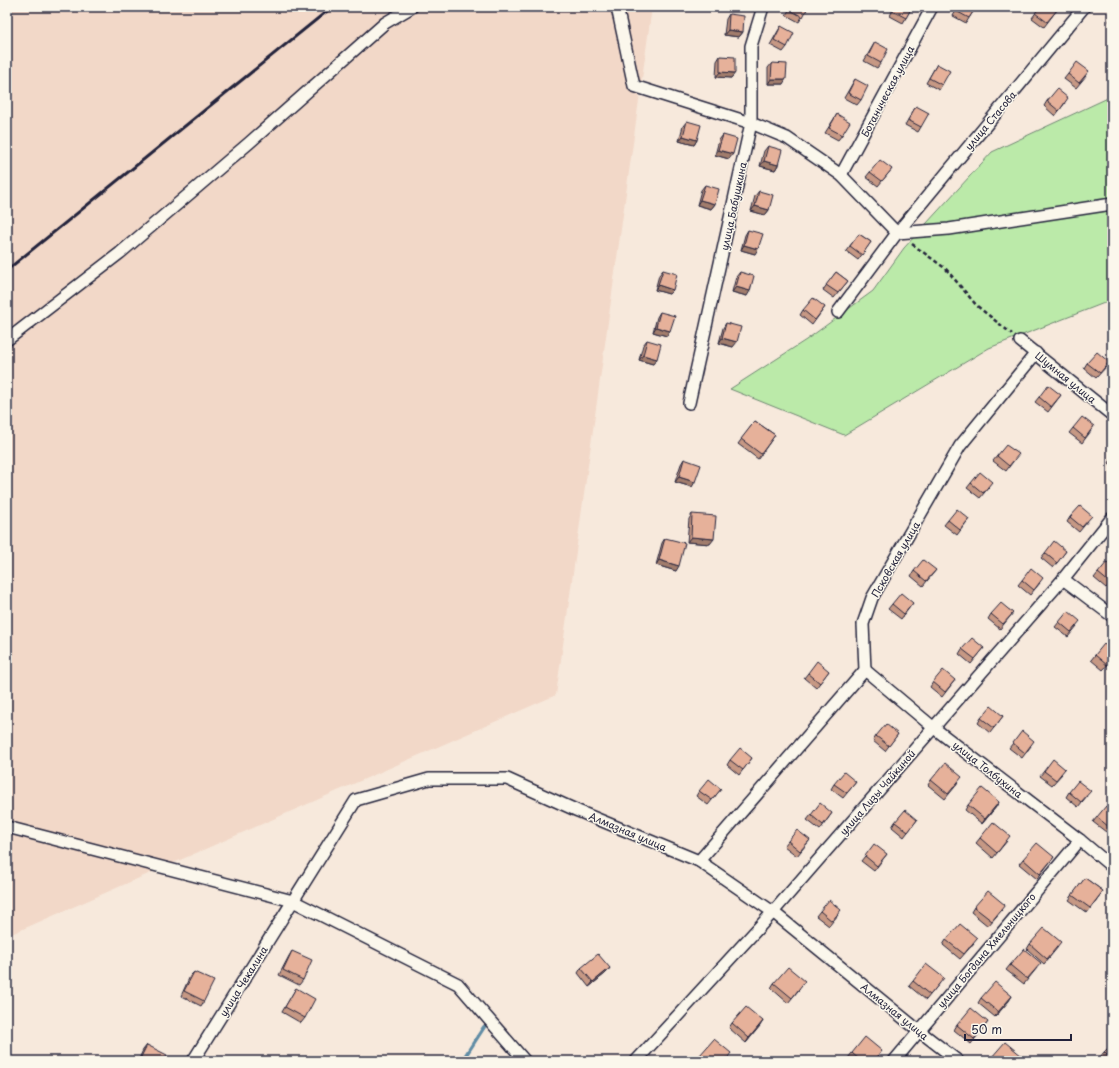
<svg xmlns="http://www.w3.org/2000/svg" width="1119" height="1068" font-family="'Playpen Sans',sans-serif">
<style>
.built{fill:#f2d8c8}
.green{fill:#bbeaa9;stroke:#6e8672}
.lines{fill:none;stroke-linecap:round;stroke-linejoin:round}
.stream{stroke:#618ca5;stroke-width:4}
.street-casing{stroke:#22223b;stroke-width:14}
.path{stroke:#22223b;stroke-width:2.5;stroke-dasharray:4 3;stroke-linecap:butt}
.street{stroke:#fbf7ec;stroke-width:11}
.rail{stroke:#22223b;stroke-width:3}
.wall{fill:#c69884;stroke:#22223b}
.shaded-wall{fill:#a17c6c;stroke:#22223b}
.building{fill:#e6b19a;stroke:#22223b}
.labels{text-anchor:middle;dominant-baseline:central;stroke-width:3;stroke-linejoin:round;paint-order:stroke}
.street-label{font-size:10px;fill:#22223b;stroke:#fbf7ec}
</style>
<rect width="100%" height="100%" fill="#f7e9dc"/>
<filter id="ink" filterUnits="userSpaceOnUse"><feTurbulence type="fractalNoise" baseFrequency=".025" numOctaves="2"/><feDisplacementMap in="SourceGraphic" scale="8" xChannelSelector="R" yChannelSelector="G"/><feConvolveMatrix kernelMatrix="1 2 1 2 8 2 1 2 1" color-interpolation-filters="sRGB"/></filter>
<g filter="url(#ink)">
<!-- built -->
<path class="built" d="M7 7H652L556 695 7 936Z"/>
<!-- green -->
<path class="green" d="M1112 96V300L989 348 844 435 730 389 806 340 873 291 904 248 992 152Z"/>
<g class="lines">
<!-- stream -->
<path class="stream" d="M462 1061 484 1027"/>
<defs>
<g id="street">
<path d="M617 7 634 86 751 123 787 138 841 175 897 233"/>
<path d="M841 175 932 7"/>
<path d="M897 233 949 229 1112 204"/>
<path d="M838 312 897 233 1084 7"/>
<path d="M7 340 120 253 249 143 385 23 412 7"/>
<path d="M1020 341 1112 415"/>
<path d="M689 403 751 123V46L763 7"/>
<path d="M1063 579 1112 616"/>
<path d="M865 670 934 728 1080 840 1112 867"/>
<path d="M7 827 293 901 458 984 525 1061"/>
<path d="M699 861 865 670 863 624 872 598 960 446 1036 353"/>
<path d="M193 1061 356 800 429 779H507L578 811 699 861 773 912 918 1030 958 1061"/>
<path d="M636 1061 773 912 1063 579 1112 518"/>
<path d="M894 1061 1080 840"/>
</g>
</defs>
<!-- street casing -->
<use href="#street" class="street-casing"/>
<!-- path -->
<path class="path" d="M912 244 946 269 977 306 1012 334"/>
<!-- street -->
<use href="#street" class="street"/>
<!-- rail -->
<path class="rail" d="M7 270 332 7"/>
</g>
<!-- wall -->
<g class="wall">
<path d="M791 7H808L799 22 786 15Z"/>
<path d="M894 7H912L903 23 890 16Z"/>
<path d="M958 7H976L966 23 953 16Z"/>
<path d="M1040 7 1057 10 1044 27 1032 18Z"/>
<path d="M729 14 743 32 739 37 724 35 726 19Z"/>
<path d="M1112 18V23L1109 21Z"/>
<path d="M781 26 787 47 783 52 770 45 778 31Z"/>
<path d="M875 42 881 63 877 68 864 61Z"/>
<path d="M720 56 735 73 731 78 716 77 717 61Z"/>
<path d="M772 63 783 84H768V68Z"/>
<path d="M937 64 942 85 939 90 926 83Z"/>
<path d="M1068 74 1086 76 1076 88 1064 79Z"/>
<path d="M855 79 861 100 857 105 844 98Z"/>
<path d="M1047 101 1065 103 1055 116 1044 106Z"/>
<path d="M916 106 921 127 918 132 905 125Z"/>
<path d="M837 114 842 135 838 140 825 133Z"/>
<path d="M687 121 697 140 694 145 679 141 683 126Z"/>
<path d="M723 135 729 159 715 155 719 140Z"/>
<path d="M768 146 778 165 775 170 760 166 764 151Z"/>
<path d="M892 169 878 186 866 177 870 172Z"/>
<path d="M705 185 715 204 711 209 697 205 701 190Z"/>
<path d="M759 191 769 210 765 215 751 211 755 196Z"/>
<path d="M748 230 755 254 741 250 745 235Z"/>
<path d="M859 234 871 242 858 260 846 251Z"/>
<path d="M663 270 669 294 655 290 659 275Z"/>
<path d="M740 272 747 296 732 292 736 277Z"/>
<path d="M836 272 848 281 834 298 823 290Z"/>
<path d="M825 307 812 325 800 315 803 310Z"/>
<path d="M660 312 667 336 653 332 657 317Z"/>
<path d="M726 323 733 347 719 343 723 328Z"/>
<path d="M647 340 653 364 639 360 643 345Z"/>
<path d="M1087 363 1106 367 1096 378 1084 368Z"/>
<path d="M1061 395 1048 412 1035 402 1039 397Z"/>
<path d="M755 421 775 435 758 459 738 444Z"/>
<path d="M1073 428 1091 431 1082 443 1069 433Z"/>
<path d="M997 456 1015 459 1006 471 993 461Z"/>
<path d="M1112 458V466L1109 463Z"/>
<path d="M684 459 692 487 675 482 681 464Z"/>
<path d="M971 483 989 487 980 498 967 488Z"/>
<path d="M692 514 710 544 687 542 689 519Z"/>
<path d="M1070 517 1088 521 1079 532 1067 522Z"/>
<path d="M969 519 957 535 944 525 948 520Z"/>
<path d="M665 538 676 571 656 565 662 543Z"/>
<path d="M1066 551 1053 568 1041 558 1045 553Z"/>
<path d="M1112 566V582L1106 588 1094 578 1098 573Z"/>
<path d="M936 570 923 586 911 576 914 571Z"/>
<path d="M1022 580 1040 583 1030 595 1018 585Z"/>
<path d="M913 603 901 619 888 609 892 604Z"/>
<path d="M1013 613 1000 629 988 619 991 614Z"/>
<path d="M1059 622 1077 626 1068 637 1055 627Z"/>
<path d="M984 648 971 664 959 654 962 649Z"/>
<path d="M1112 650V660L1103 670 1091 660 1095 655Z"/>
<path d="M829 671 816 688 804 678 808 673Z"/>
<path d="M955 680 942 697 930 687 933 682Z"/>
<path d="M1003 716 990 733 978 723 981 718Z"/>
<path d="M898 734 885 751 873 741 876 736Z"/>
<path d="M1013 743 1031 746 1022 758 1009 748Z"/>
<path d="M752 758 739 775 727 765 730 760Z"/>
<path d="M1044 771 1062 774 1052 785 1040 776Z"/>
<path d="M931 780 959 782 945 799 928 785Z"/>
<path d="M856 782 843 798 831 789 834 784Z"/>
<path d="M721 789 708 805 696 796 699 791Z"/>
<path d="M1069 792 1087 796 1078 807 1066 797Z"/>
<path d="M968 805 996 807 982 824 965 810Z"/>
<path d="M832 813 820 830 807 820 811 815Z"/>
<path d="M1097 817 1112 825 1106 832 1093 822Z"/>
<path d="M917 820 904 837 892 827 895 822Z"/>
<path d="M980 838 1007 841 993 858 976 843Z"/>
<path d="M810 840 797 856 784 846 788 841Z"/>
<path d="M887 854 874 871 861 861 865 856Z"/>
<path d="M1054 857 1037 879 1019 864 1023 859Z"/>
<path d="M1085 878 1103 891 1087 913 1069 900Z"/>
<path d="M974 907 1002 910 988 926 971 912Z"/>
<path d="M820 911 838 915 829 926 816 916Z"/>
<path d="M1112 921V934L1106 929Z"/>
<path d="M946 940 974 943 960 959 943 945Z"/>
<path d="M1030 944 1058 947 1044 964 1027 949Z"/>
<path d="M292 951 303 980 299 985 279 975 289 956Z"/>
<path d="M1010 965 1037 968 1024 984 1006 970Z"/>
<path d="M581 968H610L606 973 589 987 578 973Z"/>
<path d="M194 972 204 1001 201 1006 181 996 190 976Z"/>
<path d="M913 981 940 983 926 1000 909 986Z"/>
<path d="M774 983 802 986 788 1003 771 988Z"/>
<path d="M296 988 305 1018 301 1023 282 1012Z"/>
<path d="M1012 996 995 1017 978 1003 981 998Z"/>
<path d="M763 1021 746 1043 729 1028 732 1023Z"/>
<path d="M988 1022 971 1044 954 1030 957 1025Z"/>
<path d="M1112 1044V1061H1104L1100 1057 1104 1052Z"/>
<path d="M147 1045 164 1061H138L143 1050Z"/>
<path d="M852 1053 879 1056 875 1061H851L848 1058Z"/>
<path d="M700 1055 725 1061H698L697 1060Z"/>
<path d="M991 1058 1018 1061H989Z"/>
</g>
<!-- shaded-wall -->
<g class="shaded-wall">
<path d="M728 30 743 32 739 37 724 35Z"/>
<path d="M720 72 735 73 731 78 716 77Z"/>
<path d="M771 79H786L783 84H768Z"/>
<path d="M683 136 697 140 694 145 679 141Z"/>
<path d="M718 150 733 154 729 159 715 155Z"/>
<path d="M764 161 778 165 775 170 760 166Z"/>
<path d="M700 200 715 204 711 209 697 205Z"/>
<path d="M755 206 769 210 765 215 751 211Z"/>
<path d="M744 245 758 249 755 254 741 250Z"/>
<path d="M658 285 673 290 669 294 655 290Z"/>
<path d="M736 287 750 291 747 296 732 292Z"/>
<path d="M656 327 670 331 667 336 653 332Z"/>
<path d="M722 338 737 342 733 347 719 343Z"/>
<path d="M643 355 657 359 653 364 639 360Z"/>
<path d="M679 477 695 482 692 487 675 482Z"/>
<path d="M691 537 714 539 710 544 687 542Z"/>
<path d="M659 560 679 566 676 571 656 565Z"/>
<path d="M999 802 996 807 982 824 985 819Z"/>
<path d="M610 968 606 973 589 987 593 982Z"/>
<path d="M1012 996 1009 1001 995 1017 998 1012Z"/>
<path d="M763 1021 760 1026 746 1043 749 1038Z"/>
</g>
<!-- building -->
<g class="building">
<path d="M791 7H808L803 17 790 10Z"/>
<path d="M895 7H912L906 18 893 11Z"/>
<path d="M959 7H976L969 18 956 11Z"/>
<path d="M1040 7H1054L1057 10 1047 22 1035 13Z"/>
<path d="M729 14 744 16 743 32 728 30Z"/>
<path d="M781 26 794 33 787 47 774 40Z"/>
<path d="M875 42 888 49 881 63 868 56Z"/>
<path d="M720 56 735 57V73L720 72Z"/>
<path d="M1077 62 1089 71 1079 83 1068 74Z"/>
<path d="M772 63 787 64 786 79H771Z"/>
<path d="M937 64 950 71 942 85 929 78Z"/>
<path d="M855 79 868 86 861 100 848 93Z"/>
<path d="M1057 89 1068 98 1059 111 1047 101Z"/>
<path d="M916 106 929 113 921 127 908 120Z"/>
<path d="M837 114 850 122 842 135 829 128Z"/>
<path d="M687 121 701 125 697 140 683 136Z"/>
<path d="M723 135 737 139 733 154 718 150Z"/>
<path d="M768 146 782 150 778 165 764 161Z"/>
<path d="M880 160 892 169 882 181 870 172Z"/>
<path d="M705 185 719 189 715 204 700 200Z"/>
<path d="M759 191 773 195 769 210 755 206Z"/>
<path d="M748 230 763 234 758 249 744 245Z"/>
<path d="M859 234 871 242 862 255 850 246Z"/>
<path d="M663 270 677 274 673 290 658 285Z"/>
<path d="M740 272 754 276 750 291 736 287Z"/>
<path d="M836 272 848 281 838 293 826 285Z"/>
<path d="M813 298 825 307 815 320 803 310Z"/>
<path d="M660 312 675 316 670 331 656 327Z"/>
<path d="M726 323 741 327 737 342 722 338Z"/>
<path d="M647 340 661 344 657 359 643 355Z"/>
<path d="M1097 352 1109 362 1100 373 1087 363Z"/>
<path d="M1048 385 1061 395 1051 407 1039 397Z"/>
<path d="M1082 417 1094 426 1085 438 1073 428Z"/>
<path d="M755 421 775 435 761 454 741 439Z"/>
<path d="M1006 445 1019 454 1009 466 997 456Z"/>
<path d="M684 459 701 465 695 482 679 477Z"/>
<path d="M980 472 992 482 983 493 971 483Z"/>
<path d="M1080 506 1092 516 1082 527 1070 517Z"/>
<path d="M957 509 969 519 960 530 948 520Z"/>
<path d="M692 514 716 516 714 539 691 537Z"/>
<path d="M665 538 685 543 679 566 659 560Z"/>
<path d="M1054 541 1066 551 1057 563 1045 553Z"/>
<path d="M923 560 936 570 926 581 914 571Z"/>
<path d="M1107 562 1112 566V581L1110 583 1098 573Z"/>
<path d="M1031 568 1043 578 1034 590 1022 580Z"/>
<path d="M901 593 913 603 904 614 892 604Z"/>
<path d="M1001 603 1013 613 1003 624 991 614Z"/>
<path d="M1068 611 1080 621 1071 632 1059 622Z"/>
<path d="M972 638 984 648 975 659 962 649Z"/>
<path d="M1104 644 1112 650V659L1107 665 1095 655Z"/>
<path d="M817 661 829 671 820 683 808 673Z"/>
<path d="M943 670 955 680 945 692 933 682Z"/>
<path d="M991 706 1003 716 994 728 981 718Z"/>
<path d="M886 724 898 734 889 746 876 736Z"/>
<path d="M1022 731 1034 741 1025 753 1013 743Z"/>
<path d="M740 748 752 758 743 770 730 760Z"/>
<path d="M1053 759 1065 769 1056 780 1044 771Z"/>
<path d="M945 763 962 777 948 794 931 780Z"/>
<path d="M844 772 856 782 847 793 834 784Z"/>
<path d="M709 779 721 789 712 800 699 791Z"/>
<path d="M1078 781 1091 791 1081 802 1069 792Z"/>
<path d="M982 788 999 802 985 819 968 805Z"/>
<path d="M820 803 832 813 823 825 811 815Z"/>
<path d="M1106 806 1112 810V824L1109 827 1097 817Z"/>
<path d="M905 810 917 820 908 832 895 822Z"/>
<path d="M993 822 1010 836 997 853 980 838Z"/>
<path d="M797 830 810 840 800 851 788 841Z"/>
<path d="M1037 843 1054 857 1040 874 1023 859Z"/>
<path d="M874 844 887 854 877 866 865 856Z"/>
<path d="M1085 878 1103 891 1090 908 1072 895Z"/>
<path d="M988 891 1005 905 992 921 974 907Z"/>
<path d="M829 900 841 910 832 921 820 911Z"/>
<path d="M1112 921V926L1110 924Z"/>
<path d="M960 924 977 938 964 954 946 940Z"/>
<path d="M1044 928 1061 942 1047 959 1030 944Z"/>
<path d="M1024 949 1041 963 1027 979 1010 965Z"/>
<path d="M292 951 312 960 303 980 283 970Z"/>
<path d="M598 954 610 968 593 982 581 968Z"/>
<path d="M926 964 944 978 930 995 913 981Z"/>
<path d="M788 967 805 981 792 998 774 983Z"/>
<path d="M194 972 214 981 204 1001 184 991Z"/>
<path d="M995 982 1012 996 998 1012 981 998Z"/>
<path d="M296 988 315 999 305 1018 285 1007Z"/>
<path d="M746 1007 763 1021 749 1038 732 1023Z"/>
<path d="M971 1008 988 1022 974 1039 957 1025Z"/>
<path d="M865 1037 882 1051 874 1061H861L852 1053Z"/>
<path d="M714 1039 731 1053 725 1061H707L700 1055Z"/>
<path d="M1005 1042 1022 1056 1018 1061H994L991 1058Z"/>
<path d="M1112 1044V1060L1104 1052Z"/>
<path d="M147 1045 167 1055 164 1061H139Z"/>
<path d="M933 1057 938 1061H930Z"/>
</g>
</g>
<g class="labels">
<!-- street labels -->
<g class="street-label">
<text transform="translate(887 91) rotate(-62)">Ботаническая улица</text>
<text transform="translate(990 120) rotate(-50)">улица Стасова</text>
<text transform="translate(733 206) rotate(-78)">улица Бабушкина</text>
<text transform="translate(1066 377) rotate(39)">Шумная улица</text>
<text transform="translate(895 559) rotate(-60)">Псковская улица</text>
<text transform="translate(988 769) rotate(38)">улица Толбухина</text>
<text transform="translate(877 792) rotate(-49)">улица Лизы Чайкиной</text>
<text transform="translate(628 831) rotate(23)">Алмазная улица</text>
<text transform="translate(986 950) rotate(-50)">улица Богдана Хмельницкого</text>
<text transform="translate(243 981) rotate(-58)">улица Чекалина</text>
<text transform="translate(895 1011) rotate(39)">Алмазная улица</text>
</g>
</g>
<!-- margin -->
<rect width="1119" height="1068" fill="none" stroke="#fbf7ec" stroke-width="24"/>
<rect x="12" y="12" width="1095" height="1044" fill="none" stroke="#22223b" stroke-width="1.5" filter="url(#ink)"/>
<!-- scale -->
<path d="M965 1034v6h106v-6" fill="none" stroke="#22223b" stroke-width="2"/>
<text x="971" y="1034" font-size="12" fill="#22223b" stroke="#fbf7ec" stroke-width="3" paint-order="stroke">50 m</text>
</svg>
